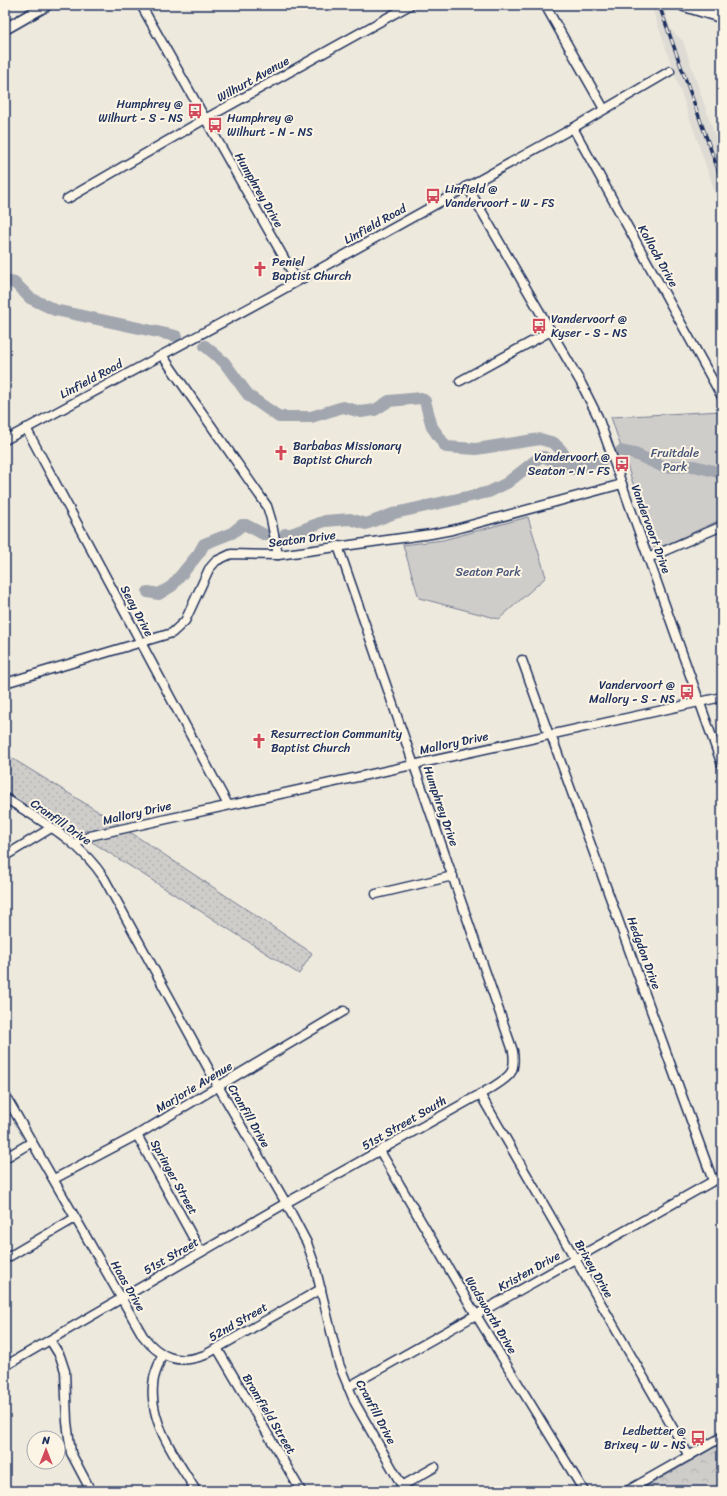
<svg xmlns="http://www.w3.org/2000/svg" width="727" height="1496" font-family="Sriracha,sans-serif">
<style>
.built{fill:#dedbd4}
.grass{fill:url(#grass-dots);stroke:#757e94}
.forest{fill:url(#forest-crowns);stroke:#757e94}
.park{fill:#cfcdca;stroke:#757e94}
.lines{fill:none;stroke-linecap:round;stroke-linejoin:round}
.river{stroke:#a2a7af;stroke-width:12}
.minor-casing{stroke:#1b2f5e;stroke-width:11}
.tertiary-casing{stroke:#1b2f5e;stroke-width:13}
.secondary-casing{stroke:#1b2f5e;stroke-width:14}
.minor{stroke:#fcf5e5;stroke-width:8}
.tertiary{stroke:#fcf5e5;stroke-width:10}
.secondary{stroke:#fcf5e5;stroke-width:11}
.rail-casing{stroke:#1b2f5e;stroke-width:3.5}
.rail{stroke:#fcf5e5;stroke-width:2;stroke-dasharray:6;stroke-linecap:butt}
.labels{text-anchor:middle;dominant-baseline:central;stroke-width:4;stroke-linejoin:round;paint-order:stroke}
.street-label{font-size:12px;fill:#1b2f5e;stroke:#fcf5e5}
.poi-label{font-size:12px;fill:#1b2f5e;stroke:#fcf5e5;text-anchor:start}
.park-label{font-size:12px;fill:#485679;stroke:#fcf5e5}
</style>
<defs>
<pattern id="grass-dots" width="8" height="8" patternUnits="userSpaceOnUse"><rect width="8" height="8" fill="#cfcdca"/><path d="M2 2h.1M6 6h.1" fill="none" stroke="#b1b0b0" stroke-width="1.8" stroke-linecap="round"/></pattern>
<pattern id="forest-crowns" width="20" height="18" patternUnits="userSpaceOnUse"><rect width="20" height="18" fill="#cfcdca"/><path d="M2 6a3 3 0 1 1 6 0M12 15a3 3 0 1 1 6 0" fill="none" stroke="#b1b0b0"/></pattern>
</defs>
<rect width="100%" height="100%" fill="#eee9dd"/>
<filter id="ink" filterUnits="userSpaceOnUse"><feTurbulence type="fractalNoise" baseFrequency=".025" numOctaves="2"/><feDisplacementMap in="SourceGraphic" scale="8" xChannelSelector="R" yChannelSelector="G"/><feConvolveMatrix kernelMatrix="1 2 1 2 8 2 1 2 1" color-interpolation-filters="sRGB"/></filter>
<g filter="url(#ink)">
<!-- built -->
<path class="built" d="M651 5H663L671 30 683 41 722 157V213Z"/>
<!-- grass -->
<g class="grass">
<path d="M5 754 120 825 70 834 5 792Z"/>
<path d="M127 830 312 953 299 974 89 840Z"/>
</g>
<!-- forest -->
<path class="forest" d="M722 1443V1491H639Z"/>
<!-- park -->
<g class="park">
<path d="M722 411V519L655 550 611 417Z"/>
<path d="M528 517 546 577 499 619 419 598 403 545 443 540Z"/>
</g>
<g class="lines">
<!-- river -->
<g class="river">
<path d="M5 281 15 283 30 298 55 310 176 336"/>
<path d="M205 346 224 362 249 396 279 417H311L343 407 361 412 375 410 389 401 421 398 425 401 432 427 446 447 476 449 540 439 554 443 561 450 573 469 603 460"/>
<path d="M621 451 635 454 664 467 694 466 722 473"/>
<path d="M285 534H291L325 521 350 519 366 524 395 513 489 492 507 483 540 457H544L573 469"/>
<path d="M148 592 159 594 172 586 199 553 204 544 232 533 242 525H246L265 535"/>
</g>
<defs>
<g id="minor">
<path d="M141 5 297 281"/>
<path d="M545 5 604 109"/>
<path d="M573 128 722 397"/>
<path d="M467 186 581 383 598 417 722 765"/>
<path d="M67 199 205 119 410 5"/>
<path d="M162 355 267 506 271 519 278 555"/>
<path d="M460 381 551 331"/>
<path d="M26 428 228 805"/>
<path d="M5 440 271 296 573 128 670 71"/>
<path d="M648 558 722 526"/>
<path d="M522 660 549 735"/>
<path d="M5 683 172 633 185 621 209 569 216 561 231 554 278 555 431 534 452 530 622 484"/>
<path d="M551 735 713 1181"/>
<path d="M5 798C41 821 80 841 104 878L218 1086 286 1203 307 1243 315 1266 339 1364 355 1403 405 1491"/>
<path d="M75 844 90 836 103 833 722 697"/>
<path d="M5 856 51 828"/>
<path d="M376 894 453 876"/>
<path d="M480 1094 689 1456"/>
<path d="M5 1095 143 1336C160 1358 178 1365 205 1355L321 1289"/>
<path d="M137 1135 201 1252"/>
<path d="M380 1151 476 1315 584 1491"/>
<path d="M5 1158 32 1142"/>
<path d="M54 1179 137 1135 344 1011"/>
<path d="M5 1259 75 1218"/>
<path d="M50 1340 60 1356 65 1371 67 1422 71 1453 91 1491"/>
<path d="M217 1348 301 1491"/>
<path d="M162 1354C160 1362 156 1370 154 1378 146 1420 176 1457 196 1491"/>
<path d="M5 1366 286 1203 493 1087C510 1076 516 1073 513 1051L338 546"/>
<path d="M348 1387 722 1176"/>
<path d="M402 1486 435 1467"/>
<path d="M627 1491 722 1437"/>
</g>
<path id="tertiary" d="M5 29 47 5"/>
<path id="secondary" d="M683 5 722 17"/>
</defs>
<!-- minor casing -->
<use href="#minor" class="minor-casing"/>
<!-- tertiary casing -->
<use href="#tertiary" class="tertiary-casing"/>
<!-- secondary casing -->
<use href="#secondary" class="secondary-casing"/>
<!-- minor -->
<use href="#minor" class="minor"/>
<!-- tertiary -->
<use href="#tertiary" class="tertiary"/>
<!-- secondary -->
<use href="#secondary" class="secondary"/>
<defs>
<path id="rail" d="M659 5 722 181"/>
</defs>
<!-- rail casing -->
<use href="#rail" class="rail-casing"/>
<!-- rail -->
<use href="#rail" class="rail"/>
</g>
</g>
<!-- icons -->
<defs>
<symbol id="bus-bare" viewBox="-9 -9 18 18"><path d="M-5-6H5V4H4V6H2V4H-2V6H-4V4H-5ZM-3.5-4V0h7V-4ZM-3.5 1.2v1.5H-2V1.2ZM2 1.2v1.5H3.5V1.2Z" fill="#d1495b" stroke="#fcf5e5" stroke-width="2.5" paint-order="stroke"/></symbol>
<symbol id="church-bare" viewBox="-9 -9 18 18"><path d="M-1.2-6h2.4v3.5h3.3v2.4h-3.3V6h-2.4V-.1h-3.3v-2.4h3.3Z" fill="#d1495b" stroke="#fcf5e5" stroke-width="2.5" paint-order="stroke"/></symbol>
</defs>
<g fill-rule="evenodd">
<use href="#bus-bare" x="184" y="100" width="22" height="22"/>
<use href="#bus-bare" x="204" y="114" width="22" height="22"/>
<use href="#bus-bare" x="422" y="185" width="22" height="22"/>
<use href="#church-bare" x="249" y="258" width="22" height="22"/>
<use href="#bus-bare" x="528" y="315" width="22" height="22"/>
<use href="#church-bare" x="270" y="442" width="22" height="22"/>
<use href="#bus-bare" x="611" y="453" width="22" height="22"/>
<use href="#bus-bare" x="676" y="681" width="22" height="22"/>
<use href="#church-bare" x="248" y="730" width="22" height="22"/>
<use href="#bus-bare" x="687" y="1427" width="22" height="22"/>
</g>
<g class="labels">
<!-- street labels -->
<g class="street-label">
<text transform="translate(253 79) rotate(-29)">Wilhurt Avenue</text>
<text transform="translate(259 190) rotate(60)">Humphrey Drive</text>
<text transform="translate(375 224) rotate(-29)">Linfield Road</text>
<text transform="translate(658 256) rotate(61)">Kolloch Drive</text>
<text transform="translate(91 379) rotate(-28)">Linfield Road</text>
<text transform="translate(651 529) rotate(70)">Vandervoort Drive</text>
<text transform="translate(302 539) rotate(-7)">Seaton Drive</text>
<text transform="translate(137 611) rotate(62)">Seay Drive</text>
<text transform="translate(454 743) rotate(-12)">Mallory Drive</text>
<text transform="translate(441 806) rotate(71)">Humphrey Drive</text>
<text transform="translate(137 813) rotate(-13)">Mallory Drive</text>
<text transform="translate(61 822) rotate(35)">Cranfill Drive</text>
<text transform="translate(644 953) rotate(70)">Hedgdon Drive</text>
<text transform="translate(194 1087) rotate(-31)">Marjorie Avenue</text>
<text transform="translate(249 1116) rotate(60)">Cranfill Drive</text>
<text transform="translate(404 1123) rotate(-30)">51st Street South</text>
<text transform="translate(174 1177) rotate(61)">Springer Street</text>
<text transform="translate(171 1256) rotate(-30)">51st Street</text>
<text transform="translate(594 1269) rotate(60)">Brixey Drive</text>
<text transform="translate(529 1271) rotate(-29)">Kristen Drive</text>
<text transform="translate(128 1286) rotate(60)">Haas Drive</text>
<text transform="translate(491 1315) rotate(59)">Wadsworth Drive</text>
<text transform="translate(238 1322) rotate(-30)">52nd Street</text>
<text transform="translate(376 1412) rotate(62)">Cranfill Drive</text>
<text transform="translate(269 1414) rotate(59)">Bromfield Street</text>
</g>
<!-- poi labels -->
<g class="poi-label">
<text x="183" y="104" text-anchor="end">Humphrey @<tspan x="183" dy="14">Wilhurt - S - NS</tspan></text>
<text x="227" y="118">Humphrey @<tspan x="227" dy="14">Wilhurt - N - NS</tspan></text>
<text x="445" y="189">Linfield @<tspan x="445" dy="14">Vandervoort - W - FS</tspan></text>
<text x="272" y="262">Peniel<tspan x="272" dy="14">Baptist Church</tspan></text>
<text x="551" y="319">Vandervoort @<tspan x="551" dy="14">Kyser - S - NS</tspan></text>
<text x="293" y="446">Barbabas Missionary<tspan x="293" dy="14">Baptist Church</tspan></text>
<text x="610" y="457" text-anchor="end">Vandervoort @<tspan x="610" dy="14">Seaton - N - FS</tspan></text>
<text x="675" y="685" text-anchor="end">Vandervoort @<tspan x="675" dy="14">Mallory - S - NS</tspan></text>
<text x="271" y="734">Resurrection Community<tspan x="271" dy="14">Baptist Church</tspan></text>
<text x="686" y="1431" text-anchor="end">Ledbetter @<tspan x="686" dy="14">Brixey - W - NS</tspan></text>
</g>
<!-- park labels -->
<g class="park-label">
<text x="675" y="453">Fruitdale<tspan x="675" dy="14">Park</tspan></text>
<text x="488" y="572">Seaton Park</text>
</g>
</g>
<!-- margin -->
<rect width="727" height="1496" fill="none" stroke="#fcf5e5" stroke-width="20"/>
<rect x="10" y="10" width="707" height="1476" fill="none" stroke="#1b2f5e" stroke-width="1.5" filter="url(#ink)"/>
<!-- north arrow -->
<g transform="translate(46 1450)"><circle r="19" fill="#fcf5e5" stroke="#a2a6af"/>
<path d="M0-3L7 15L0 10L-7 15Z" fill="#d1495b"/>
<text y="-6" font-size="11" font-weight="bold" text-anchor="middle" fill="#1b2f5e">N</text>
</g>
</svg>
